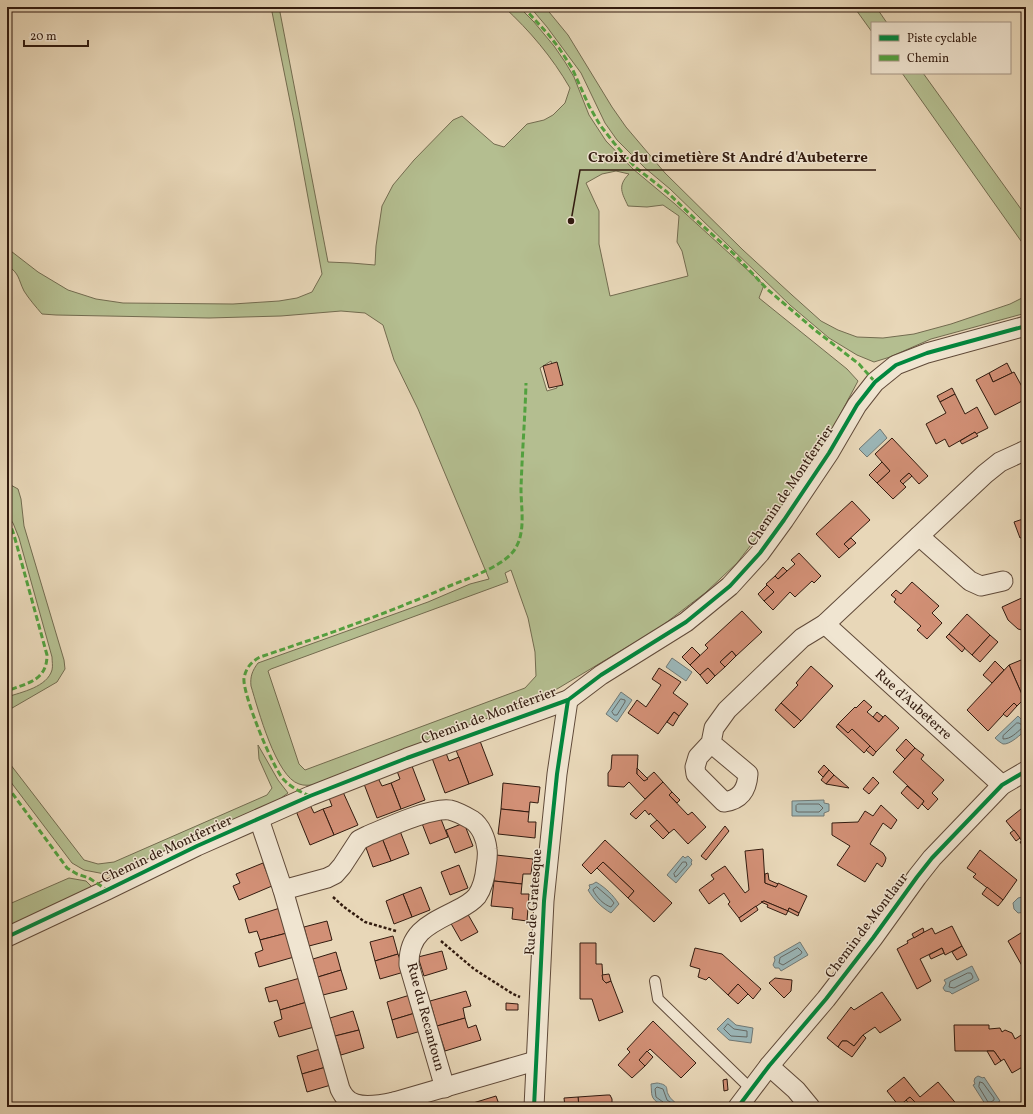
<svg xmlns="http://www.w3.org/2000/svg" width="1033" height="1114" font-family="Vollkorn,serif">
<style>
.green{fill:#b4be90;stroke:#736c50;fill-rule:evenodd}
.water{fill:#9bb7b9;stroke:#717975}
.lines{fill:none;stroke-linecap:round;stroke-linejoin:round}
.shore{stroke:#666964;stroke-width:1}
.building{fill:#d29076;stroke:#321b0f}
.lane-casing{stroke:#604a39;stroke-width:12}
.street-casing{stroke:#604a39;stroke-width:21}
.path{stroke:#321b0f;stroke-width:2.5;stroke-dasharray:3 2;stroke-linecap:butt}
.lane{stroke:#f0e5d1;stroke-width:10}
.street{stroke:#f0e5d1;stroke-width:19}
.quiet{stroke:#52a13f;stroke-width:3;stroke-dasharray:6 3;stroke-linecap:butt}
.cycleway-casing{stroke:#f0e5d1;stroke-width:6}
.cycleway{stroke:#00873e;stroke-width:4}
.labels{text-anchor:middle;dominant-baseline:central;stroke-width:3;stroke-linejoin:round;paint-order:stroke}
.street-label{font-size:14px;fill:#321b0f;stroke:#f0e5d1}
.leader{fill:none;stroke:#321b0f;stroke-width:1.5}
.callout-dot{fill:#321b0f;stroke:#f0e5d1;stroke-width:1.5}
.callout-label{font-size:15px;text-anchor:middle;font-weight:bold;fill:#321b0f;stroke:#f0e5d1;stroke-width:3;stroke-linejoin:round;paint-order:stroke}
</style>
<rect width="100%" height="100%" fill="#e8d7b8"/>
<filter id="stains"><feTurbulence type="fractalNoise" baseFrequency=".005" numOctaves="4"/><feColorMatrix values="0 0 0 0 .2 0 0 0 0 .09 0 0 0 0 .02 0 0 0 .5 -.17"/></filter>
<radialGradient id="worn" r=".72"><stop offset=".6" stop-color="#630" stop-opacity="0"/><stop offset="1" stop-color="#630" stop-opacity=".3"/></radialGradient>
<!-- green -->
<g class="green">
<path d="M271 7H279L328 262 351 263 375 265 376 246 382 206 393 185 414 160 453 120 462 116 494 144 504 147 527 124 544 120 553 115 565 103 570 88C552 57 530 31 504 7H519L534 22 554 46 565 62 574 77 589 115 606 141 633 169 675 204 764 285 759 298 847 369 858 381 826 441 788 497 737 563 705 593 659 628 557 689 506 713 315 785C310 785 304 786 299 784 276 777 258 709 251 686 250 677 252 671 258 663L428 602 470 584 489 579 418 409 394 360 383 325 365 313 341 311 281 316 209 318 56 315 42 314C36 307 29 299 24 291 18 279 20 274 7 265V248L38 272 68 290 96 299 123 303 233 304 279 301 297 298 312 292 322 274 294 121ZM616 171 629 174C617 186 622 193 628 206L647 207 663 205 679 216 677 242 682 251 688 276 610 296 599 244V211L586 183 602 174ZM551 361 557 388 547 391 540 368ZM511 570 528 618 535 652 536 676 525 688 305 770 299 764 268 671 271 669 508 582 505 573Z"/>
<path d="M530 7H545L568 35 612 107 626 127 665 173 743 250 792 295 821 321 838 330 857 337 883 338 914 334 951 324 1010 304 1026 296V313L931 339 890 357 874 362 857 355 829 338 790 305 670 189 645 168 617 140 605 123 581 73 547 27Z"/>
<path d="M854 7H876L887 23H872V32Z"/>
<path d="M902 73H923L1026 216V248Z"/>
<path d="M9 484 18 489 21 499 24 526 64 660 65 669 57 682 7 711V697C22 692 47 687 52 670 53 666 52 661 52 657L19 538 13 523 7 515V485Z"/>
<path d="M258 745 278 780 288 793 277 801 257 809 115 876 84 870 72 863 7 777V760L84 860 98 864 114 862 267 795 272 788 259 759Z"/>
<path d="M69 878 86 881 93 888 7 928V905Z"/>
</g>
<!-- water -->
<g class="water">
<path d="M880 429 887 438 867 457 859 449Z"/>
<path d="M672 658 692 672 686 681 666 667Z"/>
<path d="M621 692 632 700 617 722 606 714Z"/>
<path d="M1018 716 1026 724V730C1021 734 1010 745 1003 744 1001 743 997 740 995 738Z"/>
<path d="M824 800V803L829 804V811L824 813V816H792V801Z"/>
<path d="M683 856 685 858 688 856 692 860 691 863 692 864 676 883 667 875Z"/>
<path d="M596 882C606 888 613 895 619 904L611 913C601 907 594 900 588 890L590 888 589 885 593 884Z"/>
<path d="M1026 896V912L1018 913 1014 909 1013 903 1018 898Z"/>
<path d="M800 942 808 955 781 971 779 968H775L773 965 775 960 774 957Z"/>
<path d="M972 966 979 980 952 994 950 992 945 991 943 988 946 983 944 980Z"/>
<path d="M728 1018 736 1025 753 1028 751 1043 729 1040 717 1029Z"/>
<path d="M978 1076 983 1078 984 1077 1000 1101 991 1107H987L973 1085 975 1084 974 1081 975 1078Z"/>
<path d="M657 1083C658 1083 663 1084 664 1085 668 1087 666 1090 668 1094 670 1100 676 1101 678 1107H660V1104C650 1098 652 1095 651 1084Z"/>
</g>
<g class="lines">
<!-- shore -->
<g class="shore">
<path d="M621 699 625 700V702L617 715H614L612 712Z"/>
<path d="M1017 723H1019L1022 725V728C1016 733 1011 739 1003 739V736Z"/>
<path d="M798 804H819L823 808 819 812H798L796 811V806Z"/>
<path d="M683 862H686L687 865 677 876 675 877 674 874Z"/>
<path d="M597 887 611 899 614 903 611 907C604 905 596 897 593 890Z"/>
<path d="M798 948 802 952 801 954 783 965 779 963 780 958Z"/>
<path d="M968 973H971L973 977 972 979 954 988 949 987 950 982Z"/>
<path d="M728 1024 734 1029 747 1031V1037L731 1036 724 1029Z"/>
<path d="M980 1082 983 1083 994 1098V1100L991 1102H988L979 1087Z"/>
<path d="M664 1107 663 1102 656 1097 655 1089 657 1087 663 1089 667 1100 673 1104 674 1107"/>
</g>
</g>
<!-- building -->
<g class="building">
<path d="M557 362 563 385 549 388 543 366Z"/>
<path d="M1007 363 1012 373 993 382 989 373Z"/>
<path d="M1014 372 1026 394V399L995 415 976 380 989 373 993 382Z"/>
<path d="M952 388 955 394 940 402 937 396Z"/>
<path d="M955 394 965 414 977 407 988 428 976 434 975 432 949 447 945 439 936 444 926 424 946 413 940 402Z"/>
<path d="M975 432 978 436 962 444 960 441Z"/>
<path d="M892 438 928 476 919 484 909 473 900 481 906 487 893 499 877 483 890 471 875 454Z"/>
<path d="M882 462 890 471 877 483 869 475Z"/>
<path d="M909 473 912 476 903 484 900 481Z"/>
<path d="M852 501 870 520 844 544 849 549 839 558 816 534Z"/>
<path d="M1026 518V536L1020 538 1014 522Z"/>
<path d="M851 538 856 543 849 549 844 544Z"/>
<path d="M799 553 821 576 814 583 812 581 795 597 790 592 773 610 764 601 774 592 766 584 775 576 778 579 795 564 791 560Z"/>
<path d="M783 567 787 571 778 579 775 576Z"/>
<path d="M912 582 939 606 932 613 942 623 927 639 917 630 921 626 894 602 896 599 891 595 896 590 901 594Z"/>
<path d="M767 585 774 592 764 601 758 594Z"/>
<path d="M1026 596V631L1018 629 1008 620 1002 607Z"/>
<path d="M742 611 762 632 736 656 732 651 720 662 725 667 715 676 708 668 700 675 690 665 708 648 705 645Z"/>
<path d="M967 614 990 635 972 655 949 634Z"/>
<path d="M949 634 965 648 962 652 946 637Z"/>
<path d="M990 635 998 642 980 662 972 655Z"/>
<path d="M692 647 700 655 690 665 682 657Z"/>
<path d="M732 651 736 656 725 667 720 662Z"/>
<path d="M1021 660 1026 673V698L1024 699 1009 665Z"/>
<path d="M995 661 1004 670 992 683 983 675Z"/>
<path d="M1009 665 1024 699 1017 706 1014 703 988 731 967 710Z"/>
<path d="M811 666 833 686 801 721 781 703 798 685 796 683Z"/>
<path d="M659 668 681 682 673 693 688 704 679 716 674 712 658 734 628 713 637 700 646 707 661 685 652 679Z"/>
<path d="M708 668 715 676 707 684 700 675Z"/>
<path d="M864 700 872 707 867 712 879 722 885 715 899 728 876 752 852 729 848 733 838 724 855 707 856 708Z"/>
<path d="M781 703 801 721 794 728 775 710Z"/>
<path d="M1014 703 1017 706 1007 717 1003 714Z"/>
<path d="M674 712 679 716 673 726 667 722Z"/>
<path d="M877 712 883 717 879 722 873 717Z"/>
<path d="M838 724 848 733 852 729 870 746 864 753 836 727Z"/>
<path d="M906 739 915 748 905 759 896 750Z"/>
<path d="M480 741 493 775 469 784 456 750Z"/>
<path d="M870 746 876 752 873 756 866 750Z"/>
<path d="M915 748 924 755 921 759 944 780 932 793 938 799 928 810 922 804 924 801 893 772Z"/>
<path d="M446 753 449 761 459 757 469 784 445 793 432 758Z"/>
<path d="M612 755H638L637 774 644 781 654 772 663 782 645 799 629 782 624 787 608 786V773L611 769Z"/>
<path d="M824 765 829 770 823 777 818 772Z"/>
<path d="M412 766 425 800 401 809 391 783 400 779 397 771Z"/>
<path d="M637 768 648 779 644 781 637 774Z"/>
<path d="M829 770 834 775 826 784 821 780Z"/>
<path d="M834 775 849 788 826 784Z"/>
<path d="M873 777 879 783 869 794 863 789Z"/>
<path d="M378 778 382 786 391 783 401 809 377 818 364 784Z"/>
<path d="M663 782 672 792 669 795 688 815 692 812 706 827 688 844 674 829 669 833 650 813 649 815 645 810 636 819 630 814Z"/>
<path d="M503 783 540 787 538 803 530 802 529 812 501 809Z"/>
<path d="M907 786 924 801 918 809 901 793Z"/>
<path d="M343 792 358 825 334 835 323 809 332 806 329 798Z"/>
<path d="M672 792 680 800 677 803 669 795Z"/>
<path d="M310 805 314 813 323 809 334 835 310 845 296 811Z"/>
<path d="M881 805 897 820 891 829 883 823 870 844 883 853 886 858 885 862 882 867 877 863 865 882 837 865 850 846 832 835V823L858 822 865 811 873 816Z"/>
<path d="M1026 805V851L1020 842 1022 841 1006 821Z"/>
<path d="M501 809 529 812 528 822H536L535 838 498 834Z"/>
<path d="M439 814 448 837 430 844 421 821Z"/>
<path d="M657 820 669 833 663 839 650 826Z"/>
<path d="M464 823 473 846 455 853 446 830Z"/>
<path d="M725 826 729 831 706 860 701 856Z"/>
<path d="M1014 830 1020 838 1016 841 1010 833Z"/>
<path d="M400 831 409 854 391 861 382 838Z"/>
<path d="M382 838 391 861 373 867 365 845Z"/>
<path d="M605 840 672 903 654 922 628 898 634 891 603 862 591 874 582 865Z"/>
<path d="M763 849 765 883 776 887 778 883 807 896 799 913 789 908 788 911 764 901 739 918 728 904 730 902 724 893 709 904 699 890 714 879 711 875 725 866 745 893 749 890 745 851Z"/>
<path d="M980 850 1017 880 1003 900 973 877 976 874 967 868Z"/>
<path d="M496 855 533 859 531 874H523L522 884 494 881Z"/>
<path d="M603 862 634 891 628 898 597 868Z"/>
<path d="M263 863 272 886 239 900 233 886 240 883 236 874Z"/>
<path d="M459 865 468 888 450 895 441 872Z"/>
<path d="M768 873 769 880 778 884 776 887 765 883V874Z"/>
<path d="M494 881 522 884 521 894H529L527 921 512 919 513 908 491 906Z"/>
<path d="M421 887 430 910 412 917 403 894Z"/>
<path d="M987 887 1003 900 998 906 982 894Z"/>
<path d="M403 894 412 917 394 924 386 901Z"/>
<path d="M764 901 788 911 786 915 767 907 768 905 761 902Z"/>
<path d="M756 906 758 910 741 922 739 918Z"/>
<path d="M280 908 287 933 260 940 257 931 249 933 245 919Z"/>
<path d="M789 908 799 913 798 916 788 911Z"/>
<path d="M466 911 478 932 461 941 449 920Z"/>
<path d="M327 921 332 940 309 946 304 927Z"/>
<path d="M952 926 962 946 945 955 942 948 920 959 931 981 917 989 897 949 908 943 907 941 932 928 935 934Z"/>
<path d="M923 928 924 932 914 938 912 934Z"/>
<path d="M1024 931 1026 935 1025 971 1008 941Z"/>
<path d="M287 933 294 957 259 967 255 953 263 950 260 940Z"/>
<path d="M393 936 398 954 375 961 370 942Z"/>
<path d="M580 943H596V964H602L603 980 606 983 611 981 623 1012 599 1021 592 999H580Z"/>
<path d="M962 946 967 955 957 960 952 952Z"/>
<path d="M695 948 722 954 761 989 753 999 738 984 728 995 709 977 706 980 698 977 700 969 690 966Z"/>
<path d="M942 948 944 953 931 959 929 955Z"/>
<path d="M442 951 447 969 424 976 418 957Z"/>
<path d="M336 952 341 970 318 977 313 959Z"/>
<path d="M398 954 404 972 380 979 375 961Z"/>
<path d="M341 970 347 989 323 995 318 977Z"/>
<path d="M609 974 611 981 606 983 603 980 602 975Z"/>
<path d="M300 978 307 1002 280 1010 277 1000 269 1002 265 988Z"/>
<path d="M775 978 792 980 791 991 784 998 769 983Z"/>
<path d="M738 984 748 994 738 1004 728 995Z"/>
<path d="M466 991 471 1006 463 1008 465 1018 437 1026 430 1001Z"/>
<path d="M882 992 901 1020 880 1033 875 1027 863 1035 854 1046 847 1041H842L838 1047 827 1038 851 1007 854 1010Z"/>
<path d="M410 995 415 1013 392 1020 387 1002Z"/>
<path d="M307 1002 314 1027 279 1037 274 1022 282 1019 280 1010Z"/>
<path d="M506 1003 518 1004V1010H506Z"/>
<path d="M353 1011 359 1030 335 1036 330 1018Z"/>
<path d="M415 1013 421 1031 397 1038 392 1020Z"/>
<path d="M465 1018 468 1028 476 1025 481 1040 445 1051 437 1026Z"/>
<path d="M653 1021 696 1063 681 1078 650 1049 639 1060 645 1066 632 1078 618 1065 630 1052 627 1049Z"/>
<path d="M954 1025H989V1029L1000 1028 1002 1032 1005 1030 1012 1033 1015 1039 1026 1032V1065L1012 1073 1004 1059 1001 1061 994 1051H955Z"/>
<path d="M359 1030 364 1048 341 1055 335 1036Z"/>
<path d="M863 1035 866 1038 852 1057 838 1047 842 1041H847L854 1046Z"/>
<path d="M320 1049 326 1067 302 1074 297 1056Z"/>
<path d="M647 1051 653 1057 645 1066 639 1060Z"/>
<path d="M987 1051H994L1001 1061 995 1065Z"/>
<path d="M326 1067 331 1085 307 1092 302 1074Z"/>
<path d="M904 1077 920 1097 938 1082 959 1107H912L915 1105V1102L910 1097 899 1106 887 1091Z"/>
<path d="M727 1079 728 1090 724 1091 723 1080Z"/>
<path d="M607 1095H610L612 1099V1107H579L578 1097Z"/>
<path d="M496 1096 500 1107H460Z"/>
<path d="M578 1097 579 1107H565L564 1098Z"/>
<path d="M910 1097 915 1102V1105L912 1107 906 1100Z"/>
</g>
<g class="lines">
<defs>
<path id="lane" d="M655 981 658 999 751 1089"/>
<g id="street">
<path d="M919 536 970 581 981 586 1003 581"/>
<path d="M825 624 1002 785"/>
<path d="M711 743 748 774C747 790 740 800 724 802L696 774 695 767 698 757 711 743 714 728 727 710 802 638 825 624 985 474 1000 462 1026 450"/>
<path d="M259 819 283 890 340 1089C341 1091 343 1095 345 1097 355 1110 380 1105 394 1102"/>
<path d="M283 890 327 878 335 874 342 866 359 840 367 836C386 828 431 807 450 810 458 812 465 816 472 820 481 826 486 839 487 849 488 855 487 861 486 867 485 878 483 887 477 896 472 902 465 906 457 910 432 923 408 931 409 965L445 1088"/>
<path d="M7 937 107 890 197 846 310 796 407 758 568 700 601 675 686 622 730 586 760 553 784 520 829 453 857 405 875 382 896 365 927 353 1026 326"/>
<path d="M769 1066 796 1090 810 1107"/>
<path d="M388 1107 394 1102 535 1061"/>
<path d="M534 1107 544 901 557 774 568 700"/>
<path d="M738 1107 769 1066 826 999 873 938 917 877 932 858 1002 785 1026 771"/>
</g>
</defs>
<!-- lane casing -->
<use href="#lane" class="lane-casing"/>
<!-- street casing -->
<use href="#street" class="street-casing"/>
<!-- path -->
<g class="path">
<path d="M333 897 344 907 365 922 396 931"/>
<path d="M441 941 474 969 513 994 520 997"/>
</g>
<!-- lane -->
<use href="#lane" class="lane"/>
<!-- street -->
<use href="#street" class="street"/>
<!-- quiet -->
<g class="quiet">
<path d="M523 7 548 34 559 48 572 68 589 106 600 125 614 143 635 167 667 192 694 218 735 255 767 289 815 330 859 364 875 382"/>
<path d="M7 521 10 524 14 535 47 655C47 681 27 683 7 691"/>
<path d="M7 786 67 868 77 874 89 878 107 890"/>
<path d="M310 796C301 792 292 788 284 780 273 769 242 693 244 678 246 668 251 662 260 657 323 636 386 614 447 587 466 579 505 566 515 549 526 532 521 508 521 489 522 454 525 419 526 383"/>
</g>
<defs>
<g id="cycleway">
<path d="M7 937 107 890 197 846 310 796 407 758 568 700 601 675 686 622 730 586 760 553 784 520 829 453 857 405 875 382 896 365 927 353 1026 326"/>
<path d="M534 1107 544 901 557 774 568 700"/>
<path d="M738 1107 769 1066 826 999 873 938 917 877 932 858 1002 785 1026 771"/>
</g>
</defs>
<!-- cycleway casing -->
<use href="#cycleway" class="cycleway-casing"/>
<!-- cycleway -->
<use href="#cycleway" class="cycleway"/>
</g>
<g class="labels">
<!-- street labels -->
<g class="street-label">
<text transform="translate(791 486) rotate(-56)">Chemin de Montferrier</text>
<text transform="translate(913 705) rotate(42)">Rue d'Aubeterre</text>
<text transform="translate(489 716) rotate(-20)">Chemin de Montferrier</text>
<text transform="translate(167 850) rotate(-25)">Chemin de Montferrier</text>
<text transform="translate(534 902) rotate(-86)">Rue de Gratesque</text>
<text transform="translate(867 926) rotate(-53)">Chemin de Montlaur</text>
<text transform="translate(425 1017) rotate(75)">Rue du Recantoun</text>
</g>
</g>
<!-- callouts -->
<path class="leader" d="M571 221L580 170H876"/>
<circle class="callout-dot" cx="571" cy="221" r="4"/>
<g class="callout-label">
<text x="728" y="162">Croix du cimetière St André d'Aubeterre</text>
</g>
<!-- margin -->
<rect width="1033" height="1114" fill="none" stroke="#e8d7b8" stroke-width="24"/>
<rect x="8" y="8" width="1017" height="1098" fill="none" stroke="#321b0f" stroke-width="2"/>
<rect x="12" y="12" width="1009" height="1090" fill="none" stroke="#321b0f"/>
<!-- legend -->
<rect x="871" y="22" width="140" height="52" fill="#f0e5d1" stroke="#a49483"/>
<rect x="879" y="35" width="20" height="6" fill="#00873e" stroke="#a49483"/>
<text x="907" y="42" font-size="12" fill="#321b0f">Piste cyclable</text>
<rect x="879" y="55" width="20" height="6" fill="#52a13f" stroke="#a49483"/>
<text x="907" y="62" font-size="12" fill="#321b0f">Chemin</text>
<!-- scale -->
<path d="M24 40v6h64v-6" fill="none" stroke="#321b0f" stroke-width="2"/>
<text x="30" y="40" font-size="12" fill="#321b0f" stroke="#f0e5d1" stroke-width="3" paint-order="stroke">20 m</text>
<rect width="100%" height="100%" filter="url(#stains)"/>
<rect width="100%" height="100%" fill="url(#worn)"/>
</svg>
